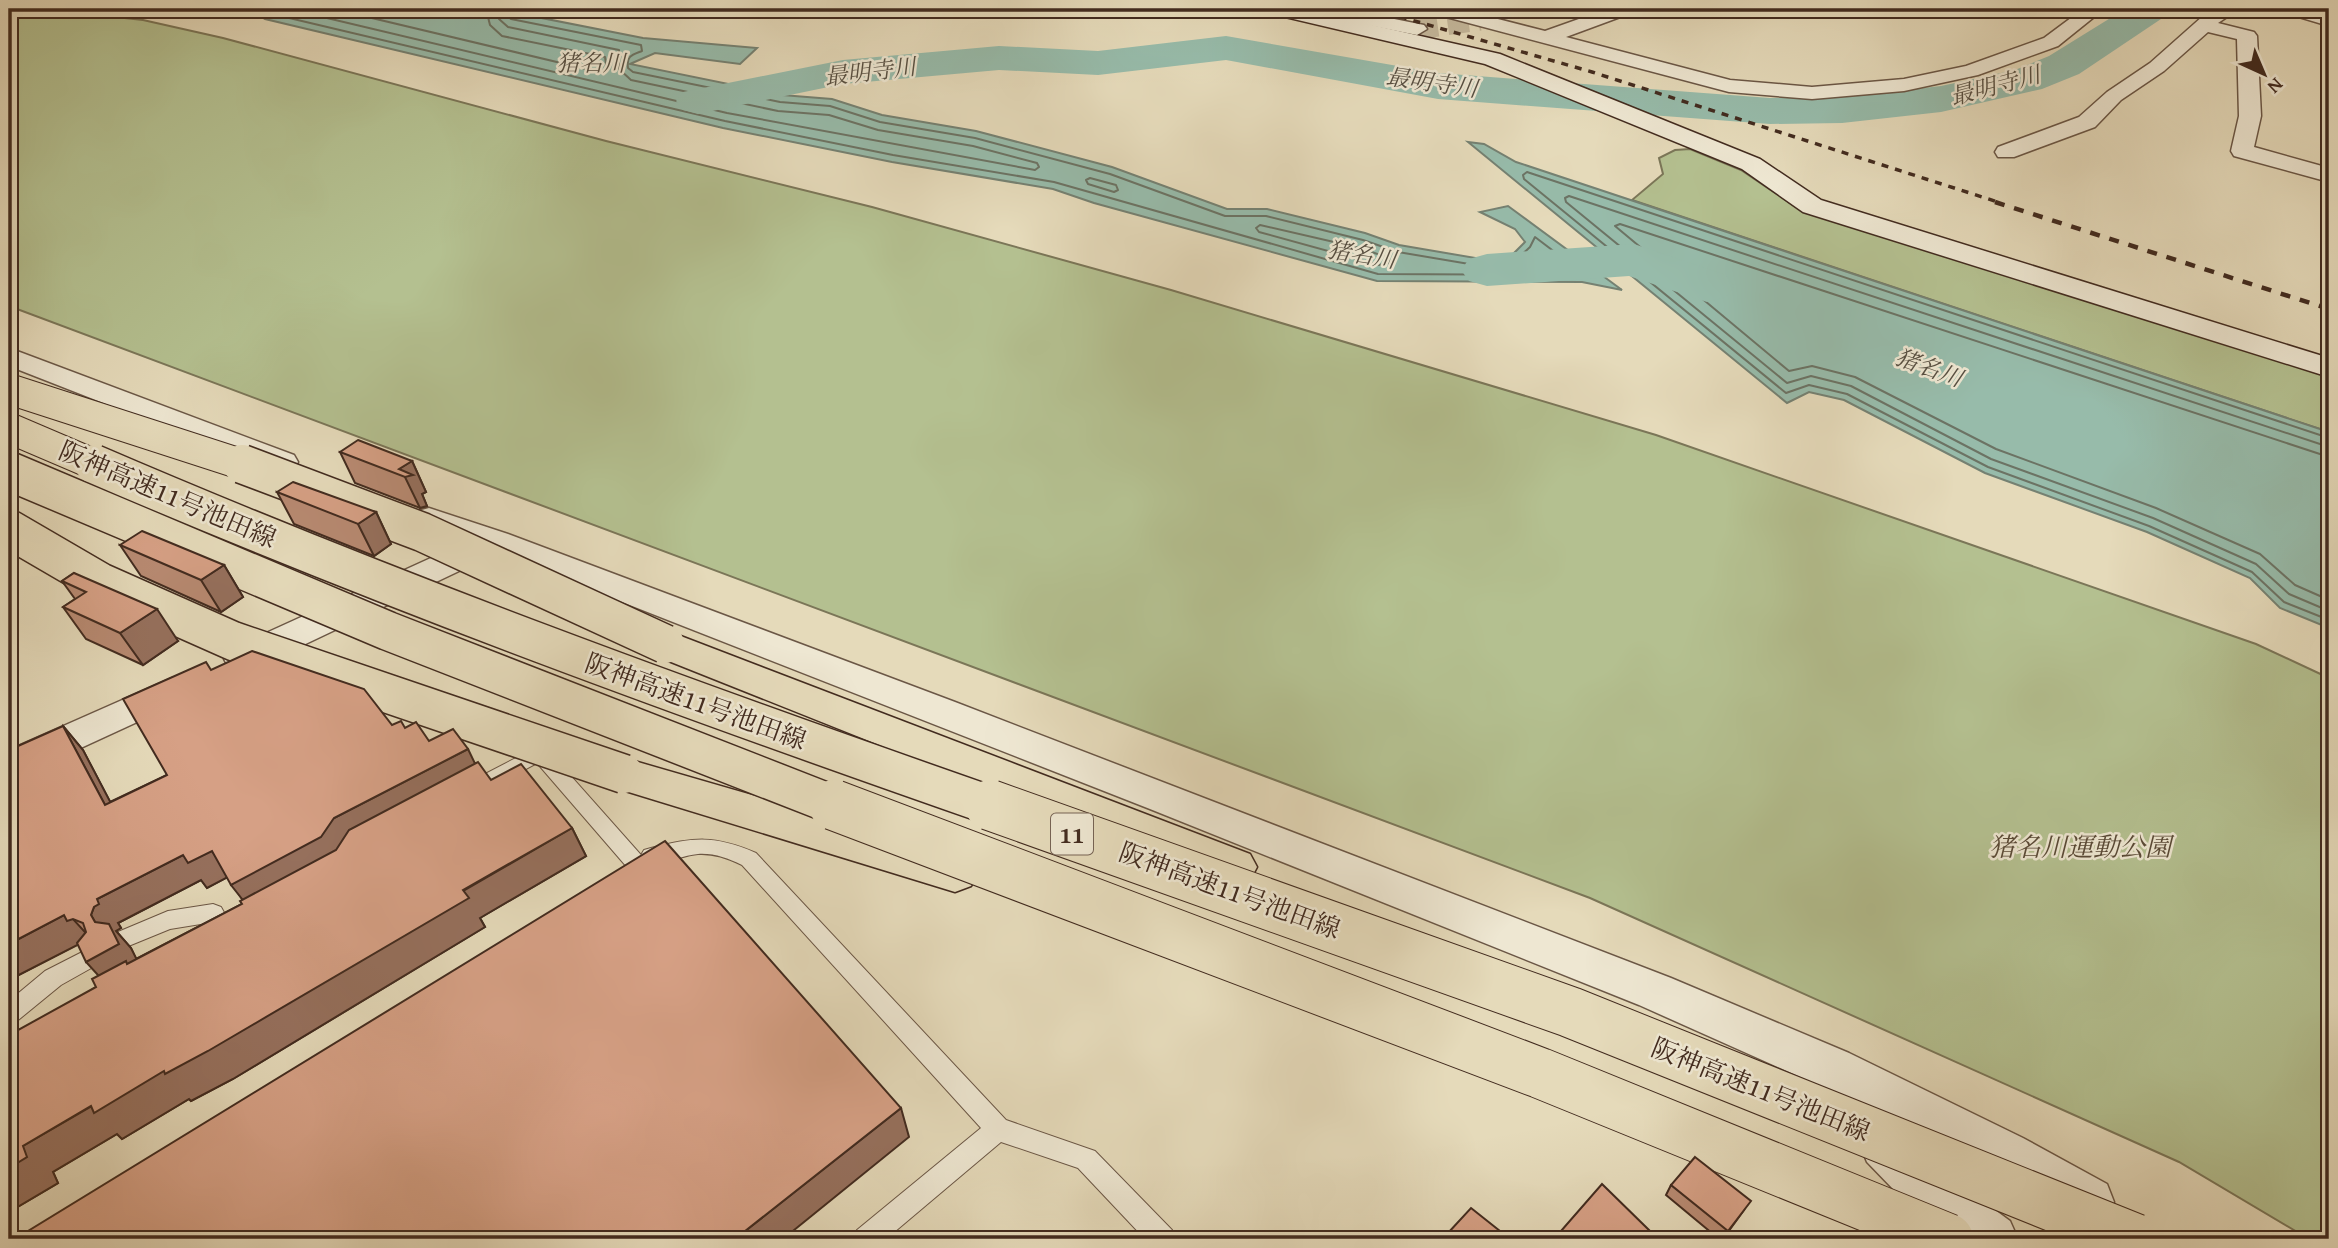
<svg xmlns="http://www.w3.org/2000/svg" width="2338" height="1248" font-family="'Gentium Book Plus','Noto Serif JP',serif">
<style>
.green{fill:#b4c090;stroke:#7b7658;stroke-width:2}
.water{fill:#97bbaa;stroke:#758172;stroke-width:2}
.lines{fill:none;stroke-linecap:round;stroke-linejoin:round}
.shore{stroke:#6c7364;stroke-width:2}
.river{fill:#97bbaa;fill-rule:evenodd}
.street-tunnel{stroke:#c4b79b;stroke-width:21;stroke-dasharray:21 10;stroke-linecap:butt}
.lane-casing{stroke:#6b5746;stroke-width:2}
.street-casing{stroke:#6b5746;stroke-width:3}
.secondary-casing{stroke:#422b1f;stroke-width:3}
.highway-casing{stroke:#422b1f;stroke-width:3}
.lane{fill:#eee7d2;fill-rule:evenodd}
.street{fill:#eee7d2;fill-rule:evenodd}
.secondary{fill:#eee7d2;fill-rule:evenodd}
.highway{fill:#e5daba;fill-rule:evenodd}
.rail-far1{stroke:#422b1f;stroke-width:3.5;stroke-dasharray:7 7;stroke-linecap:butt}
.rail{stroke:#422b1f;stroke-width:4.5;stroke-dasharray:10 10;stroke-linecap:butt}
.highway-bridge-far2-casing{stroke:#422b1f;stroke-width:32;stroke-linecap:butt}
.highway-bridge-far1-casing{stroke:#422b1f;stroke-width:41;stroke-linecap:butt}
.highway-bridge-casing{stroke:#422b1f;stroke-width:52;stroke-linecap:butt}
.highway-bridge-far2{stroke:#e5daba;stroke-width:30}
.highway-bridge-far1{stroke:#e5daba;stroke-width:38}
.highway-bridge{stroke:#e5daba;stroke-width:50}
.wall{fill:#b88a72;stroke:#422b1f;stroke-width:2;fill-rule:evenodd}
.shaded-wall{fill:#96705d;stroke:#422b1f;stroke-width:2}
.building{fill:#d6a085;stroke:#422b1f;stroke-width:2}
.labels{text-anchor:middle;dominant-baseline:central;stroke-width:5;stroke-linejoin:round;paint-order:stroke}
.far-water-label{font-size:23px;font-style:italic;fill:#574f42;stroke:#eee7d2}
.shield{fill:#eee7d2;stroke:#766355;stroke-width:2}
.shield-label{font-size:24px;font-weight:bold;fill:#422b1f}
.street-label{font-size:26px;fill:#422b1f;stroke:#eee7d2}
.park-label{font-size:26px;font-style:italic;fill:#594936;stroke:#eee7d2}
</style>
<rect width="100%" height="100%" fill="#e5daba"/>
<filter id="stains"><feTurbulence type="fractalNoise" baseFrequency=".00286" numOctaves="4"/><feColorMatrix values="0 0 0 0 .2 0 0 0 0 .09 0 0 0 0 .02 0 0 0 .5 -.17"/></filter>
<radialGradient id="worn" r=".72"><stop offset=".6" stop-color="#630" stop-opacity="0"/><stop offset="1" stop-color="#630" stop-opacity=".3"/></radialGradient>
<!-- green -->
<g class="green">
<path d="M9 9H41L143 20 223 38 606 141 872 207 1171 290 1656 435 2256 644 2329 678V1239H2309L2179 1162 1590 898 9 306Z"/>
<path d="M1690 149 1741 170 1796 207 1840 223 2329 376V432L1632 200 1663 174 1659 158 1675 150Z"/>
</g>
<!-- water -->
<g class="water">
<path d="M249 9H496L643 38 757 48 740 64 655 53 630 64 782 95 832 99 882 115 976 131 1112 167 1227 209H1267L1365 233 1399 245 1487 260 1513 254 1525 242 1515 229 1480 212 1508 206 1622 290 1582 282 1377 281 1094 203 1053 189 892 162 723 128 265 19Z"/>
<path d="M1468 142 1484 144 1516 162 2329 432V628L2280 608 2250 578 2147 532 1985 473 1844 400 1809 392 1787 403Z"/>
</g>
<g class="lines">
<!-- shore -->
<g class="shore">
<path d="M262 9 268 13 725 121 893 155 1054 182 1378 274 1578 275 1581 272 1535 237 1530 247 1517 259 1487 267 1398 252 1363 240 1266 216H1225L1110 174 975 138 880 122 830 106 780 102 633 72 628 68C626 56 632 55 642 51L641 45 511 19 506 15 505 9"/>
<path d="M289 9 727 113 1035 170 1039 167 1037 163 973 146 878 130 829 115 778 111 631 80 619 69V50L508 27 499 19 496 9"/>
<path d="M334 9 603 73 607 71 605 57 502 36 490 25 486 9"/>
<path d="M1090 178 1116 185 1118 190 1114 192 1088 184 1086 180Z"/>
<path d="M1260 225 1360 248 1389 258 1390 263 1379 265 1259 232 1256 228Z"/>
<path d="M2329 438 1527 172 1523 175 1524 179 1786 393 1809 385 1847 394 1988 467 2149 526 2252 572 2284 602 2329 620"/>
<path d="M2329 447 1569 196 1565 198 1566 202 1787 383 1811 376 1851 386 1991 459 2153 518 2256 564 2289 594 2329 611"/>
<path d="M2329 457 1620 224 1615 226 1789 371 1812 366 1855 377 1996 449 2156 508 2260 554 2295 585 2329 600"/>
</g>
<!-- river -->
<g class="river">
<path d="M2125 9H2170L2164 17 2079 74 2042 89 1941 112 1842 123 1770 124 1438 99 1226 60 1098 75 999 70 843 84 698 114 683 110 676 101 683 92 843 60 999 46 1098 51 1226 36 1438 73 1770 98 1842 97 1941 86 2015 70 2049 56Z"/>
<path d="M1634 244 1726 275 1734 286 1726 297 1707 302 1629 276 1487 286 1469 281 1461 270 1469 259 1487 254Z"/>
</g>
<!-- street-tunnel -->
<path class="street-tunnel" d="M1417 29 1480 20"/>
<defs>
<g id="lane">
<path d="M539 746 546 748 641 855 644 850 651 848C694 837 715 835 756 853L1006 1120 1095 1151 1172 1230 1176 1239H1145L1078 1168 1001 1142 886 1239H853L857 1230 981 1128 742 865C727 858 714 853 698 854 681 855 657 869 643 861L640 866 633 868 626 866 537 763 478 795 471 798 464 795 461 790 464 785Z"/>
<path d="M213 904 221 907 237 936 234 942 226 945 218 942 207 923 170 929 126 947 118 944 115 938 118 932 168 911Z"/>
<path d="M94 946 102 948 105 955 102 962 61 985 17 1021 9 1024V1001L45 971Z"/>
</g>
<g id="street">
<path d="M1310 9H1345L1424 25 1427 29 1417 35 1319 15Z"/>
<path d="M1429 9H1459L1545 31 1607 9H1633L1631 13 1566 37 1730 80 1812 87 1904 79 1966 66 2044 38 2083 9H2104L2058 46 1978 75 1904 91 1812 99 1729 92 1431 13Z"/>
<path d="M2217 9H2239L2218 23 2254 32 2257 36 2261 116 2254 147 2329 168V182L2234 156 2231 151 2239 116 2237 39 2208 32 2164 71 2121 100 2095 127 2014 157H1998L1995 152 1998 147 2079 117 2107 92 2150 63 2203 16Z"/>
<path d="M2283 9H2311L2329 14V26L2285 13Z"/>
<path d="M9 348 294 455 298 462 294 469 283 471 272 469 9 366Z"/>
<path d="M429 508 508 534 955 702 1671 978 1849 1053 2023 1138 2107 1184 2114 1202 2107 1220 2089 1227 1903 1126 1816 1084 1639 1005 1150 809 497 553 255 668 242 672 229 668 224 659 229 650 466 542 418 525 413 518 418 511Z"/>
<path d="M172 678 185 682 190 691 185 700 9 781V750Z"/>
<path d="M1884 1122 1901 1128 1958 1183 2010 1221 2018 1239H1950L1922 1219 1867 1162 1860 1145 1867 1128Z"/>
</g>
<path id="secondary" d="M1265 9H1301L1500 54 1760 159 1821 200 2329 358V377L1803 212 1742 169 1485 64 1268 13Z"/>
<g id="highway">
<path d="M665 630 1250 854 1257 867 1250 880 1234 885 1218 880 651 654 645 644 651 634Z"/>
<path d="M624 758 955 854 971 860 978 873 971 886 955 892 609 786 603 774 609 762Z"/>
</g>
</defs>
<!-- lane casing -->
<use href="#lane" class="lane-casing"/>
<!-- street casing -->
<use href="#street" class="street-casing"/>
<!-- secondary casing -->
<use href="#secondary" class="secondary-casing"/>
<!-- highway casing -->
<use href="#highway" class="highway-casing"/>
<!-- lane -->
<use href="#lane" class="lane"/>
<!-- street -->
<use href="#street" class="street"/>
<!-- secondary -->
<use href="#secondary" class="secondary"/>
<!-- highway -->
<use href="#highway" class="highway"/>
<!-- rail-far1 -->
<path class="rail-far1" d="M1373 9 1592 72 2001 203"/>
<!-- rail -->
<path class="rail" d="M1995 202 2329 309"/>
<defs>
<g id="highway-bridge-far2">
<path d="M9 389 247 466"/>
<path d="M9 428 98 466"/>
</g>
<g id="highway-bridge-far1">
<path d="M94 464C389 591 691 701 995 807"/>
<path d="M242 464 422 532 665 644"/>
<path d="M9 471 388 631 839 807"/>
<path d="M9 529 100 582 233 641 624 774"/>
</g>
<g id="highway-bridge">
<path d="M834 805 1540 1073 1948 1239"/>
<path d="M990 805 1570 1012 2135 1239"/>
</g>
</defs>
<!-- highway-bridge-far2 casing -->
<use href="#highway-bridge-far2" class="highway-bridge-far2-casing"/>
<!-- highway-bridge-far1 casing -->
<use href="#highway-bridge-far1" class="highway-bridge-far1-casing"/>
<!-- highway-bridge casing -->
<use href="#highway-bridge" class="highway-bridge-casing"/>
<!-- highway-bridge-far2 -->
<use href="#highway-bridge-far2" class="highway-bridge-far2"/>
<!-- highway-bridge-far1 -->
<use href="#highway-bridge-far1" class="highway-bridge-far1"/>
<!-- highway-bridge -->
<use href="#highway-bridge" class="highway-bridge"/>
</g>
<!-- wall -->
<g class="wall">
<path d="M340 452 412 461 426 492 422 494 427 506 420 508 355 483Z"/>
<path d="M277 492 376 512 391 544 374 556 294 524Z"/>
<path d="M120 545 224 565 243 597 221 612 141 576Z"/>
<path d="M74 573 178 641 143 665 86 639 63 607 75 599 62 581Z"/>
<path d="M211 670 392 725 405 728 429 741 475 763 491 780 572 828 586 856 480 918 485 927 233 1079 191 1101 189 1099 122 1139 117 1134 53 1172 58 1183 9 1212V1044L96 987 99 976 78 944 9 980 63 726 83 750 110 802 167 775ZM227 877 242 899V904L136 959 131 948 116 931 121 928 118 923 201 880 207 888Z"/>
<path d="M1671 1185 1744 1210 1723 1239H1719L1666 1195Z"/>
<path d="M1448 1233 1510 1239H1446Z"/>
</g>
<!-- shaded-wall -->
<g class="shaded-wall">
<path d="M412 461 426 492 422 494 427 506 420 508 405 477 399 469Z"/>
<path d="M376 512 391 544 374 556 358 524Z"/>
<path d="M224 565 243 597 221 612 201 580Z"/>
<path d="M157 609 178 641 143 665 120 633Z"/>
<path d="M63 726 83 750 125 830 105 805Z"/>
<path d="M468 749 480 774 250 909 231 885 334 818Z"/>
<path d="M572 828 586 856 480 918 485 927 233 1079 191 1101 189 1099 122 1139 117 1134 53 1172 58 1183 9 1212V1168L23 1146Z"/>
<path d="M212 851 230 876 207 888 201 880 118 923 121 928 116 931 131 948 141 968 108 986 86 962 95 922 91 915 97 899 183 855Z"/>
<path d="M64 915 73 919 95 943 85 941 9 980V944Z"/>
<path d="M901 1108 909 1137 783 1239H735Z"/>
</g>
<!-- building -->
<g class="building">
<path d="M358 440 412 461 399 469 413 475 405 477 340 452Z"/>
<path d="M293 482 376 512 358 524 277 492Z"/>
<path d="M142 531 224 565 201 580 120 545Z"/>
<path d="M74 573 157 609 120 633 63 607 86 592 62 581Z"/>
<path d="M252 651 364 689 392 725 401 721 405 728 416 722 429 741 453 729 468 749 334 818 321 837 231 885 212 851 188 863 183 855 97 899 99 904 94 907 91 915 95 922 109 924 119 944 86 962 77 943 86 932 83 923 73 919 67 921 64 915 9 944V750L63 726 105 805 167 775 123 699 206 662 211 670Z"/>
<path d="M478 762 491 780 521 764 572 828 463 890 469 898 208 1051 165 1074 164 1071 94 1113 91 1106 23 1146 27 1157 9 1168V1044L11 1043 9 1035 96 987 92 979 126 961 127 964 242 904 240 901 336 850 349 830Z"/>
<path d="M665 841 901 1108 735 1239H15Z"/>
<path d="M1695 1157 1751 1201 1728 1231 1671 1185Z"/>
<path d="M1602 1184 1652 1233 1648 1239H1554Z"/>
<path d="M1471 1208 1510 1239H1455L1448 1233Z"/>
</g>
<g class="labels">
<!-- far-water labels -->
<g class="far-water-label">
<text x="591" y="62">猪名川</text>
<text transform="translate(870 71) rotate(-7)">最明寺川</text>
<text transform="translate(1432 82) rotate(8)">最明寺川</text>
<text transform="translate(1995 85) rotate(-15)">最明寺川</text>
<text transform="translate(1362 254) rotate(9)">猪名川</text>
<text transform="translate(1929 367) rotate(20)">猪名川</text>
</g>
<!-- shield labels -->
<rect class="shield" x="1051" y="813.5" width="42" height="41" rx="5"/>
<g class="shield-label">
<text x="1072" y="834">11</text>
</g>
<!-- street labels -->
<g class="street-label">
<text transform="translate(168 494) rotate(23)">阪神高速11号池田線</text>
<text transform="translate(696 701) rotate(20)">阪神高速11号池田線</text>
<text transform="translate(1230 890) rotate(20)">阪神高速11号池田線</text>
<text transform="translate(1761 1089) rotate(22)">阪神高速11号池田線</text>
</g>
<!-- park labels -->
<g class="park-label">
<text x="2080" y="846">猪名川運動公園</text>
</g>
</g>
<!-- margin -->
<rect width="2338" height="1248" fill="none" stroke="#e5daba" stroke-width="35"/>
<rect x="10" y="10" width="2317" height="1227" fill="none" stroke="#422b1f" stroke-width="3.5"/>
<rect x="18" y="18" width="2303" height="1213" fill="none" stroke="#422b1f" stroke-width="2"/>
<!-- north arrow -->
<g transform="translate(2264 74) rotate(136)" stroke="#eee7d2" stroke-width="5" paint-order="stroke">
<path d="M0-5L12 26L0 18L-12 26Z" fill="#422b1f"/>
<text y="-10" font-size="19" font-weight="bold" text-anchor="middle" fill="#422b1f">N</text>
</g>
<rect width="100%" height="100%" filter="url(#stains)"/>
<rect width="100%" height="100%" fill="url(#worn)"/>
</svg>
